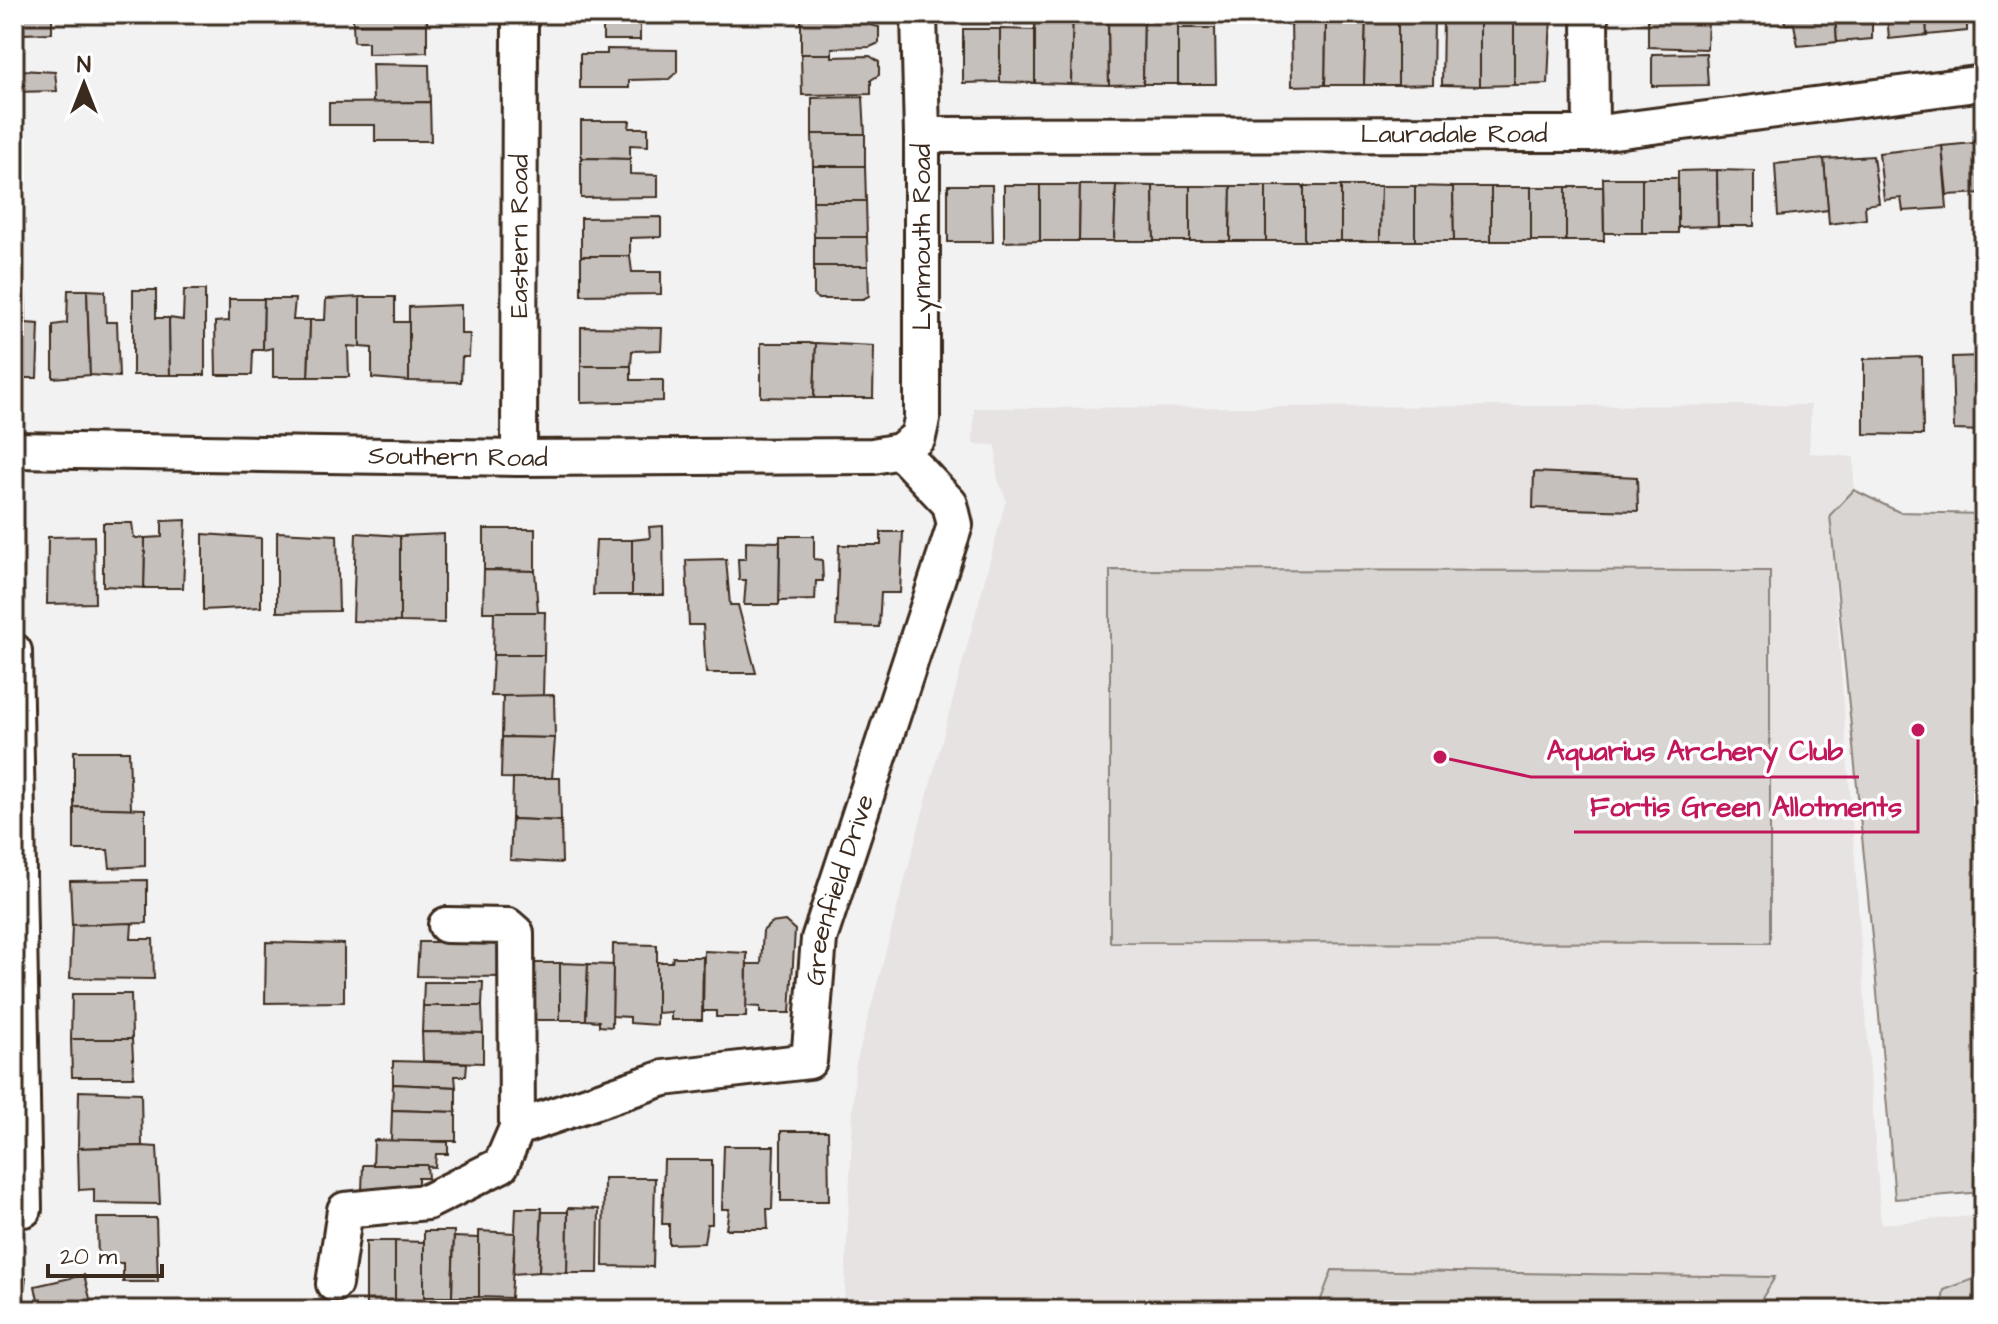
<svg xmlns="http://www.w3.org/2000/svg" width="1998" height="1324" font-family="'Architects Daughter',sans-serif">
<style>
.built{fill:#e6e3e2}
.green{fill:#d8d5d2;stroke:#8a8078;stroke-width:2}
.building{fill:#c6c0bd;stroke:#3b2a1e;stroke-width:2}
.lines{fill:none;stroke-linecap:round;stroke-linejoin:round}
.street-casing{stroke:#3b2a1e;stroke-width:40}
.street{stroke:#fff;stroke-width:34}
.labels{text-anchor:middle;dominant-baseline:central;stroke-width:7;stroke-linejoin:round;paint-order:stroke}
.street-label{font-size:26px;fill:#3b2a1e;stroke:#fff}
.leader{fill:none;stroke:#c2185b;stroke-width:3}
.callout-dot{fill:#c2185b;stroke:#fff;stroke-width:3}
.callout-label{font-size:28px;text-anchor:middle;font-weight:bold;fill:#c2185b;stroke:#fff;stroke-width:7;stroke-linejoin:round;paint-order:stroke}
</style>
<rect width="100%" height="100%" fill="#f3f2f2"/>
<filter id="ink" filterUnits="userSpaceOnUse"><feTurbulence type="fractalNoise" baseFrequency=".0125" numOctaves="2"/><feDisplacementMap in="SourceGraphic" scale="16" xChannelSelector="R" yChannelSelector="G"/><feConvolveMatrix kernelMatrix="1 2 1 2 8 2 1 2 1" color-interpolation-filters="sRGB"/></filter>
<g filter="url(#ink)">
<!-- built -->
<path class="built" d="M1811 405 1809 453 1854 457V490L1830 516 1881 1224 1984 1215V1310H844L855 1067 1006 500 997 477 996 445 973 444 974 408Z"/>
<!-- green -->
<g class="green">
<path d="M1854 490 1899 512 1984 514V1192L1895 1199 1873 947 1830 515Z"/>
<path d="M1110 570 1770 571V943L1110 942Z"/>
<path d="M1332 1270 1775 1277 1755 1310H1317Z"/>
<path d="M1984 1275V1310H1941L1944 1290Z"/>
</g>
<!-- building -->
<g class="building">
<path d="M14 14H52V33L22 34 21 52 14 51Z"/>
<rect x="353" y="14" width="74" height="10"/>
<path d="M580 14H640V40H603V20H580Z"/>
<path d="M801 14H869V25L879 27V43L870 47 832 48V54H801Z"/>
<path d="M1035 14H1073L1071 84 1035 83Z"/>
<path d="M1073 14H1108L1109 85 1071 84Z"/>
<path d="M1108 14H1144L1143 84 1109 85Z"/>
<path d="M1144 14H1178V84H1143Z"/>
<path d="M1514 14 1551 15 1548 84 1514 85Z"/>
<path d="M1514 14V85L1480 86V15Z"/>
<path d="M1784 14H1835L1837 42 1798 46 1794 24H1785Z"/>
<path d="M1835 14H1881V19H1872V39L1837 42Z"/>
<path d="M1887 14H1926L1927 35 1889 39Z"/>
<path d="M1926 14H1967V31L1927 35Z"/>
<path d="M1480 15V86L1442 85 1443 17Z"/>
<path d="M1648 15 1708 16 1707 49 1648 47Z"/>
<path d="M1326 16 1366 17 1364 85H1325Z"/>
<path d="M1326 16 1325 85 1292 86 1291 17Z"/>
<path d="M1434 16 1433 84 1398 85V17Z"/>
<path d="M1366 17H1398V85H1364Z"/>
<path d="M353 24H427V52L368 54V42H354Z"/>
<path d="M1178 28H1215L1216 84H1178Z"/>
<path d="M963 29H1000V82L963 83Z"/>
<path d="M1000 29 1035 30V83L1000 82Z"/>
<path d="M607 49 677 50V72L669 79 629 80V88H580V54H607Z"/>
<path d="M14 51 21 52V70L55 72 57 91 14 92Z"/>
<path d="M1706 53 1708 85 1652 86V54Z"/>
<path d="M801 54H832V57L870 56 879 62V75L871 80V94L802 95Z"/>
<path d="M372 64 429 65 430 102 373 103Z"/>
<path d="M863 97 865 134H812V98Z"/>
<path d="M430 102 431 141H375V125H329V103Z"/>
<path d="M581 121H630L629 128H648V146L630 145V159L581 158Z"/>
<path d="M812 134H865V166H813Z"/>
<path d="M1984 142V193L1947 195 1942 146Z"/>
<path d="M1942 146 1947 208 1903 211 1901 198 1884 200 1879 153Z"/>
<path d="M1873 156 1879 203 1865 205 1866 219 1829 224 1824 159Z"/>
<path d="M581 158 630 159V174L658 175V197L581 198Z"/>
<path d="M1824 159 1828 210 1778 216 1775 164Z"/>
<path d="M813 166H865L866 201H813Z"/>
<path d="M1717 170 1718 226 1678 227V171Z"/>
<path d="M1717 170 1754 171V226H1718Z"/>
<path d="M1603 178H1642V233H1604Z"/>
<rect x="1642" y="178" width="36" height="55"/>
<path d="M948 185H992L993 242H948Z"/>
<path d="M1004 185H1040V241L1004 242Z"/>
<path d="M1040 185H1080L1079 241H1040Z"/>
<path d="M1080 185H1116L1114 241H1079Z"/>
<path d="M1116 185 1153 186 1154 241H1114Z"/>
<path d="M1153 186H1190V241H1154Z"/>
<path d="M1190 186H1231L1230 241H1190Z"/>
<path d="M1231 186H1266V241H1230Z"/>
<rect x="1266" y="186" width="38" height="55"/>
<rect x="1304" y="186" width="37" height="55"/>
<path d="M1341 186H1381L1380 241H1341Z"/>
<path d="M1381 186H1415V241H1380Z"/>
<path d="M1415 186 1453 187 1454 241H1415Z"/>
<path d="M1453 187H1491V241H1454Z"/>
<rect x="1491" y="187" width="40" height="54"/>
<rect x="1531" y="187" width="35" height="54"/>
<path d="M1566 187H1603L1604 241H1566Z"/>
<path d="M813 201H866L867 237H814Z"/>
<path d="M661 217V237L630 238V256H581V218Z"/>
<path d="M814 237H867L868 266H814Z"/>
<path d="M581 256H630L632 272H661V294L581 295Z"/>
<path d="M814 266H868L869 296 863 299H818L814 295Z"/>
<path d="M14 290H25L26 323 39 324 37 378H14Z"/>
<path d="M68 290H87L90 375 53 378V325L67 323Z"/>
<path d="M87 290 105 291 106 322H117L119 377 90 375Z"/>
<path d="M133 290H156V318H169L170 375H133Z"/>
<path d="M184 290H205V375H170L169 318 183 320Z"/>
<path d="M360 297V347L348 346 349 377H308L310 320H325L326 299Z"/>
<path d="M360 297H395V322H409V381L372 378V348L360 347Z"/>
<path d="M229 299H264L263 350H253L252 375H216L215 322 229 321Z"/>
<path d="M264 299H295L293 320H310L308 377H273V348L263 350Z"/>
<path d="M461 305V334H470L469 357H462L461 382 409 381V307Z"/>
<path d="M581 327 662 328 661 350 632 351 631 366H581Z"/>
<path d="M761 343H816L814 398 761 397Z"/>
<path d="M816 343 874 346 873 398H814Z"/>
<path d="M1984 356V431L1954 430 1952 357Z"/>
<path d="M1922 357 1923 435 1864 434V359Z"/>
<path d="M581 366H631V380H663V401L581 403Z"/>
<path d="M1534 472 1637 477 1638 511 1533 508Z"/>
<path d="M186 520 183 588H144L145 538 162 537V521Z"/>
<path d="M103 523H132L134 538H145L144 588 103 586Z"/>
<path d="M663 526 664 595H632V540L650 538 649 527Z"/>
<path d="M484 529H535V571L484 570Z"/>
<path d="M277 532 337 535 339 611 277 612Z"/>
<path d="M881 532H903L900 593H881L879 627 836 626 839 545H881Z"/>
<path d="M356 533 400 536V622L353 621Z"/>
<path d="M203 534 261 538V607L203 610Z"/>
<path d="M444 534V623L400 622V536Z"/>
<path d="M94 536 95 603 47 604 48 537Z"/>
<path d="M780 536H814V559L822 560 823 581H816L815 600 779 601Z"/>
<path d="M596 540H632V595H593Z"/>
<path d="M746 541 780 542 779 605H744L746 580H739L738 559H746Z"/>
<path d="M726 559 730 605H738L756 673H706L703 625H689L686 560Z"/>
<path d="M484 570 535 571 538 612H483Z"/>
<path d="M494 612H545L544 655H493Z"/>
<path d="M493 655H544L543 696H491Z"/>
<path d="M554 695 555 738 502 737 503 696Z"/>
<path d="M502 737 555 738 552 779 501 778Z"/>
<path d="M74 751H129L131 809 74 807Z"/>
<path d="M513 778H560L561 821 512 819Z"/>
<path d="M74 807 145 809V866L110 868 108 850H74Z"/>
<path d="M512 819 561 821 562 863 510 860Z"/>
<path d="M147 880V923L72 925 70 881Z"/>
<path d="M785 921 795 930 790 1013H760V1007L746 1006 747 964H761L763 931 771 923Z"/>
<path d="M132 923 131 939H153L154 979 70 978 72 925Z"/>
<path d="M266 942 344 944V1002L265 1003Z"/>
<path d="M419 942H506V977L417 976Z"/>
<path d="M613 944 657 945V1025L630 1023V1017L612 1016Z"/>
<path d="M704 951 747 953 746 1017H716V1011H703Z"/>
<path d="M673 957H703L702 1020H671V1012L657 1013V962H672Z"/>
<rect x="534" y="963" width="26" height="57"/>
<path d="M560 963 588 964 586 1020H560Z"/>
<path d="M588 964 613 965 612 1027 599 1026V1021L586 1020Z"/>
<path d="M424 982H483L482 1006H423Z"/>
<path d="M72 994H131L132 1039H71Z"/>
<path d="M423 1006H482L483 1033 422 1032Z"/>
<path d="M422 1032 483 1033V1063L423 1061Z"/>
<path d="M71 1039H132L134 1077H72Z"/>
<path d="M393 1061 467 1063 466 1076H455L456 1087 393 1084Z"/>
<path d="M393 1084 456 1087V1112L392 1110Z"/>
<path d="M79 1091 141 1093 142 1146 78 1148Z"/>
<path d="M392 1110 456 1112V1141H391Z"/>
<path d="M781 1131H828L829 1201H781Z"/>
<path d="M374 1140 448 1142V1154H436L435 1167 373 1165Z"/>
<path d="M142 1146 157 1147 160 1204 94 1203V1189L79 1190 78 1148Z"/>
<path d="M724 1146H774L772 1209H767L768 1229H726L729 1209H722Z"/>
<path d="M664 1160H712V1224H707L704 1243 669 1244V1224H662Z"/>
<path d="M363 1165H427L428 1178H418V1191H362Z"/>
<path d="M604 1178H655L653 1267 603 1266Z"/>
<path d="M516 1208H542L539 1272 513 1274Z"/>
<path d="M568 1208 599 1209 598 1273H567Z"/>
<path d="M542 1212H568L567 1273 539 1272Z"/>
<path d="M97 1218H156L158 1282H123V1263H98Z"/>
<path d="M424 1231H454L452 1297H424Z"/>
<path d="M479 1231 515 1233 511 1298 479 1297Z"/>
<path d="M454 1237 479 1238V1297H452Z"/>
<rect x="366" y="1241" width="29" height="66"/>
<path d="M395 1241 424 1242V1306L395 1307Z"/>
<path d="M84 1275 93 1310H40L35 1286Z"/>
<path d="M14 1276 26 1278 20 1310H14Z"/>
</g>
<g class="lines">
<defs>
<g id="street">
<path d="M1590 14 1591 134"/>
<path id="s1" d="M922 135 1591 134 1984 83"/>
<path id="s2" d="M14 450 519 458 873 456 900 451 918 437 922 419V135L919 14"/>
<path id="s3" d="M519 458 520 14"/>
<path d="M14 651 24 1209"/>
<path id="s4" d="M517 1128 664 1078 809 1061 819 939 955 525 950 504 900 451"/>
<path d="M334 1284 345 1210 427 1202 501 1165 517 1128 516 933 508 926 446 925"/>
</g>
</defs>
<!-- street casing -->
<use href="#street" class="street-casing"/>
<!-- street -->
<use href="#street" class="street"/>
</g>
</g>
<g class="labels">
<!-- street labels -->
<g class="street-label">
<text stroke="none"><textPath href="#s1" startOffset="532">Lauradale Road</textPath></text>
<text stroke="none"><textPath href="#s3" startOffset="222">Eastern Road</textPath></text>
<text transform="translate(922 237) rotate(-90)">Lynmouth Road</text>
<text stroke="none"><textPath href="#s2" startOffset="444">Southern Road</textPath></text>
<text stroke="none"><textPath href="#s4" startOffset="476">Greenfield Drive</textPath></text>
</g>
</g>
<!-- callouts -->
<path class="leader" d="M1440 757L1531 777H1859M1918 730L1918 832H1574"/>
<g class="callout-dot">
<circle cx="1440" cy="757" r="8"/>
<circle cx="1918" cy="730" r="8"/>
</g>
<g class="callout-label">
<text x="1695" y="760">Aquarius Archery Club</text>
<text x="1746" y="816">Fortis Green Allotments</text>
</g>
<!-- margin -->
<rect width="1998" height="1324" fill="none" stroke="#fff" stroke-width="48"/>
<rect x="24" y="24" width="1950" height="1276" fill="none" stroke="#3b2a1e" stroke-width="3" filter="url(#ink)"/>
<!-- north arrow -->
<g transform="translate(84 84)" stroke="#ffffff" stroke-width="6" paint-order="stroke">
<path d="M0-6L14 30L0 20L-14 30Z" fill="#3b2a1e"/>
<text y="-12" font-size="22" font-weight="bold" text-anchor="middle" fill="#3b2a1e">N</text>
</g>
<!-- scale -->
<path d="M48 1264v12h114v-12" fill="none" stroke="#3b2a1e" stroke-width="4"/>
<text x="60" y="1264" font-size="24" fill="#3b2a1e" stroke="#ffffff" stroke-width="6" paint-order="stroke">20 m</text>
</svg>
